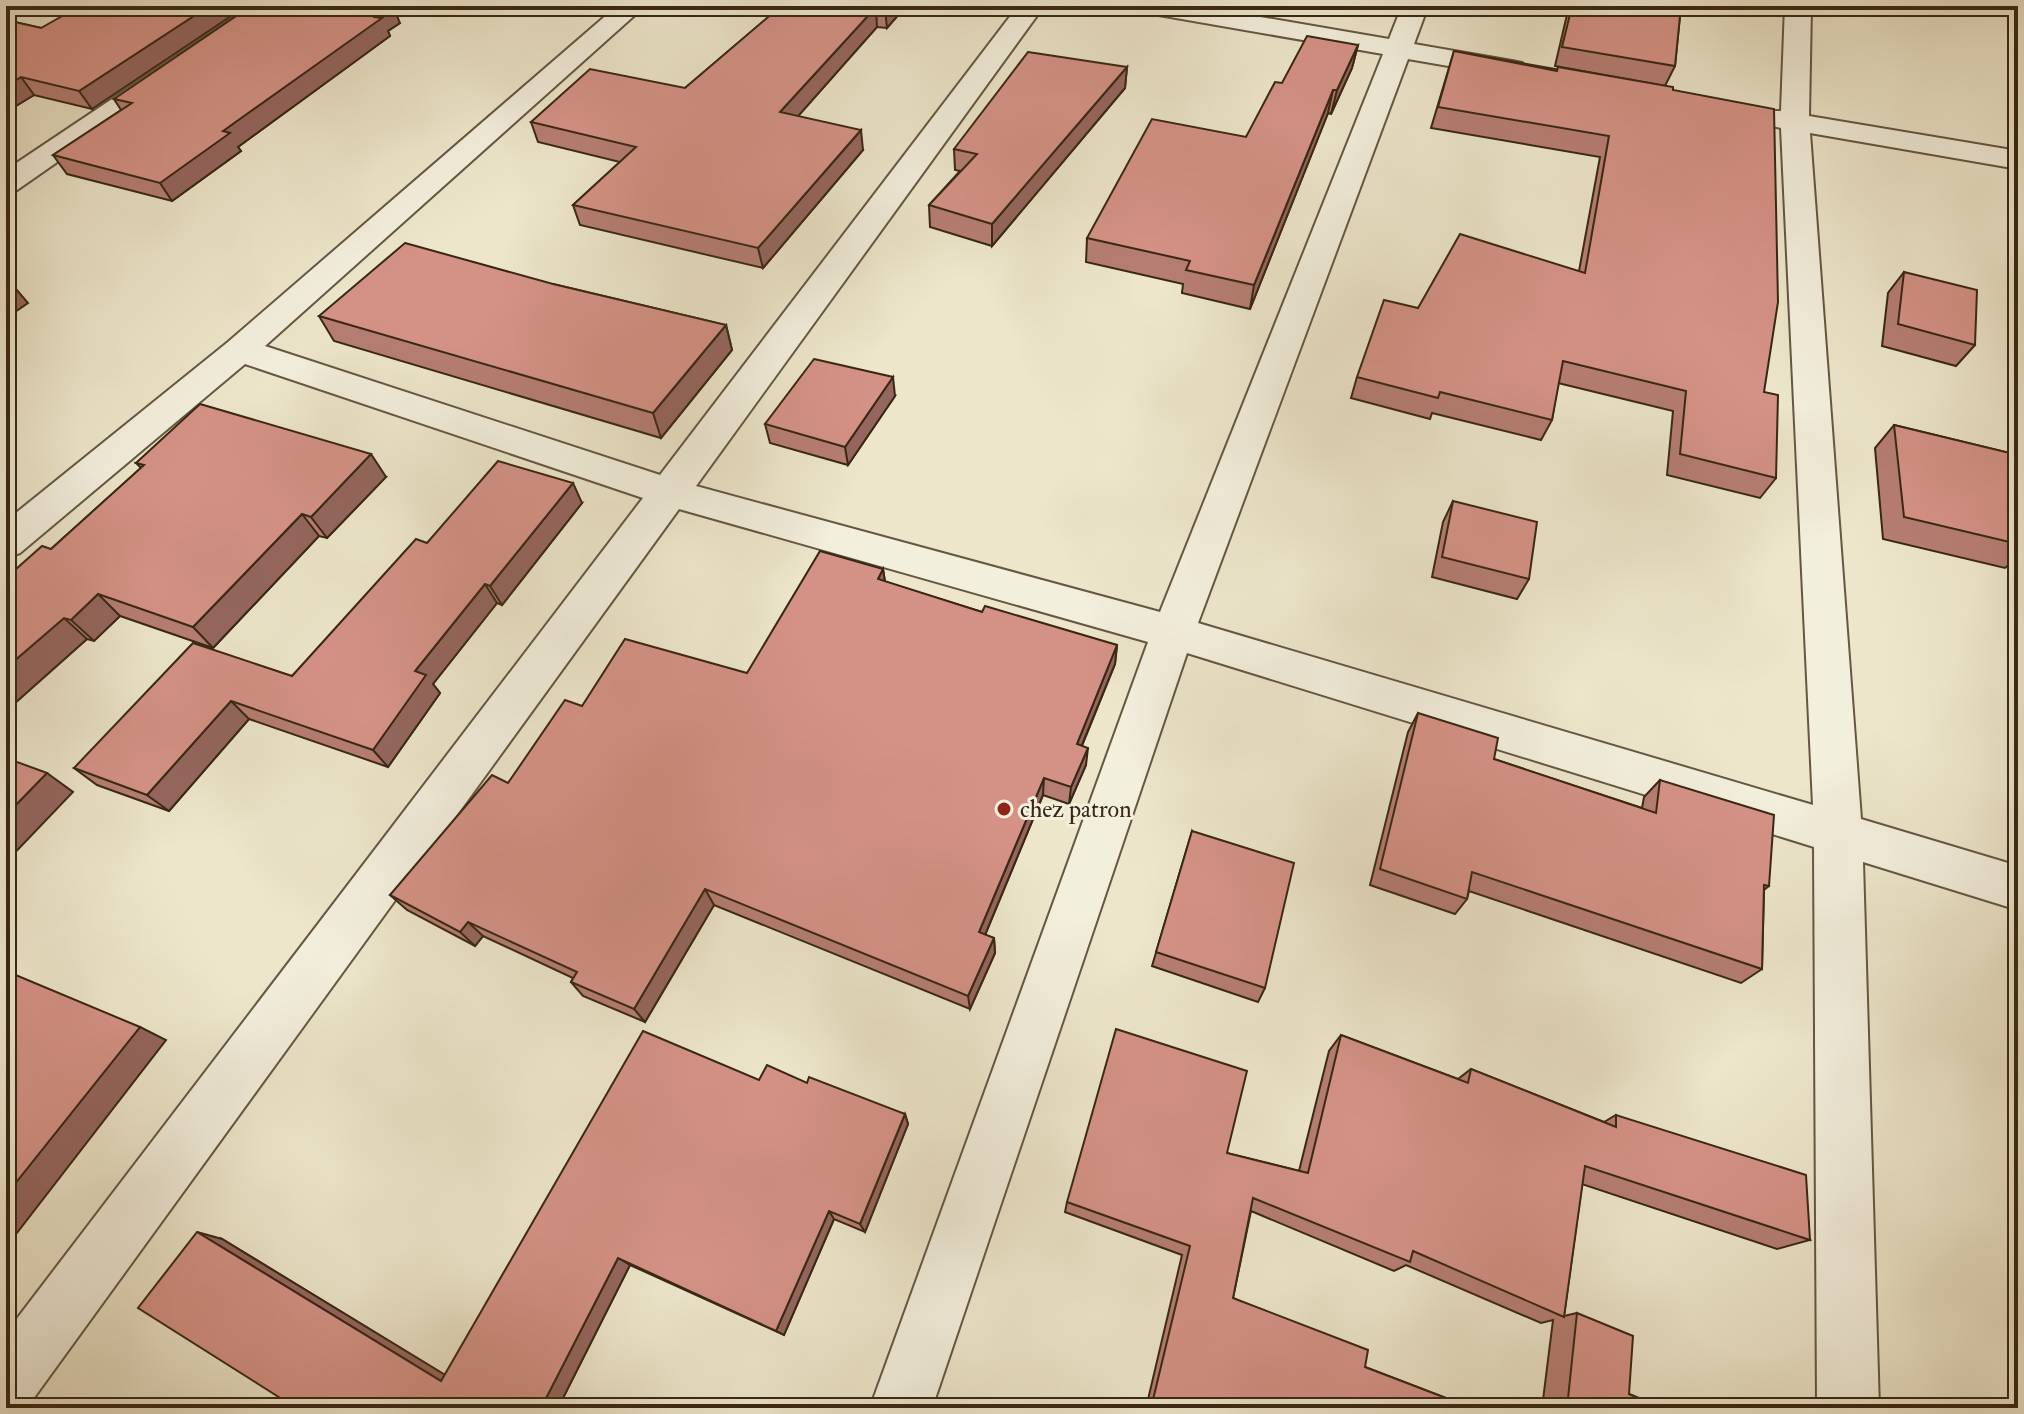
<svg xmlns="http://www.w3.org/2000/svg" width="2024" height="1414" font-family="'IM FELL Double Pica',serif">
<style>
.lines{fill:none;stroke-linecap:round;stroke-linejoin:round}
.minor-casing{stroke:#655742;stroke-width:4}
.minor{fill:#f3efdd;fill-rule:evenodd}
.wall{fill:#b67e73;stroke:#382715;stroke-width:2}
.shaded-wall{fill:#94665e;stroke:#382715;stroke-width:2}
.building{fill:#d49286;stroke:#382715;stroke-width:2}
.poi-dot{fill:#8f2418;stroke:#f3efdd;stroke-width:3}
.labels{text-anchor:middle;dominant-baseline:central;stroke-width:6;stroke-linejoin:round;paint-order:stroke}
.poi-label{font-size:24px;fill:#382715;stroke:#f3efdd;text-anchor:start}
</style>
<rect width="100%" height="100%" fill="#ede6cb"/>
<filter id="stains"><feTurbulence type="fractalNoise" baseFrequency=".0025" numOctaves="4"/><feColorMatrix values="0 0 0 0 .2 0 0 0 0 .09 0 0 0 0 .02 0 0 0 .5 -.17"/></filter>
<radialGradient id="worn" r=".72"><stop offset=".6" stop-color="#630" stop-opacity="0"/><stop offset="1" stop-color="#630" stop-opacity=".3"/></radialGradient>
<g class="lines">
<defs>
<g id="minor">
<path d="M251 6H281L17 190 6 193V170Z"/>
<path d="M617 6H645L265 346 660 475 1018 6H1044L696 486 1160 612 1383 54 1153 14 1144 11 1140 6H1197L1389 39 1402 6H1428L1414 44 1512 61 1522 63 1526 69 1522 75 1512 77 1408 59 1198 623 1813 805 1781 128 1758 123 1754 117 1758 111H1781L1785 6H1811L1809 116 2018 151V169L1810 133 1861 819 2018 866V910L1863 862 1879 1408H1817L1814 847 1187 653 932 1408H870L1148 642 679 509 28 1406 6 1408V1333L643 498 245 364 20 553 6 558V521L228 342Z"/>
</g>
</defs>
<!-- minor casing -->
<use href="#minor" class="minor-casing"/>
<!-- minor -->
<use href="#minor" class="minor"/>
</g>
<!-- wall -->
<g class="wall">
<path d="M764 6H906L887 28 877 27 798 116 863 150 763 268 580 225 573 205 620 162 538 142 531 122 685 88 778 9Z"/>
<path d="M1569 6H1681L1675 66 1665 86 1555 66Z"/>
<path d="M2000 6H2018V60L2008 13 2002 12Z"/>
<path d="M6 20 41 28 92 109 34 95 6 112Z"/>
<path d="M400 23 388 31 390 36 238 147 241 151 172 201 67 174 53 155 121 110 114 99Z"/>
<path d="M1358 45 1352 68 1331 114 1328 113 1250 309 1182 293 1183 284 1086 262 1087 238 1246 137 1282 83Z"/>
<path d="M1454 51 1673 90 1764 392 1776 478 1760 498 1667 475 1673 411 1558 383 1552 420 1541 440 1432 413 1430 419 1351 398 1357 377 1418 308 1579 271 1600 157 1431 128Z"/>
<path d="M1127 67 1125 88 992 246 930 227 929 205 960 171 955 170 954 149Z"/>
<path d="M1904 272 1975 345 1956 366 1882 346 1888 293Z"/>
<path d="M553 284 726 325 732 350 661 438 334 341 319 316Z"/>
<path d="M895 396 848 465 770 443 765 424Z"/>
<path d="M1894 425 2018 455V563L2013 561 2005 568 1883 539 1875 448Z"/>
<path d="M136 463 386 477 327 538 319 536 213 648 120 616 94 641 87 639 6 711V578L51 549 141 468Z"/>
<path d="M1453 501 1529 579 1517 599 1432 577 1443 522Z"/>
<path d="M582 503 502 605 497 603 433 684 440 693 388 767 249 719 169 811 97 785 74 768 292 676 427 543Z"/>
<path d="M883 569 885 582 982 612 1117 645 1115 664 1082 746 1086 765 1069 804 1043 795 985 935 994 938 995 953 970 1009 714 905 645 1022 583 996 571 982 573 978 483 936 475 946 407 910 390 895 508 783 582 706 747 673Z"/>
<path d="M1418 713 1494 759 1642 808 1644 797 1660 780 1769 886 1764 890 1762 969 1741 983 1469 891 1467 899 1455 914 1370 885 1408 732Z"/>
<path d="M1192 831 1265 988 1258 1002 1152 966Z"/>
<path d="M1341 1035 1458 1079 1471 1069 1604 1122 1616 1115 1810 1240 1777 1249 1582 1184 1564 1316 1577 1313 1629 1394 1662 1408H1542L1553 1320 1541 1323 1406 1265 1394 1271 1251 1211 1233 1298 1365 1367 1472 1408H1146L1182 1255 1065 1212 1067 1202 1227 1153 1299 1171 1329 1051Z"/>
<path d="M759 1080 807 1083 905 1114 908 1124 865 1232 834 1219 784 1335 630 1265 558 1408H296L222 1239 445 1375Z"/>
</g>
<!-- shaded-wall -->
<g class="shaded-wall">
<path d="M209 6H246L92 109 79 91Z"/>
<path d="M390 6H393L400 23 388 31 390 36 238 147 241 151 172 201 160 183 223 131Z"/>
<path d="M888 6H906L887 28 885 9Z"/>
<path d="M876 7 877 27 784 132 780 112Z"/>
<path d="M1358 45 1352 68 1331 114 1337 90Z"/>
<path d="M1127 67 1125 88 992 246V224Z"/>
<path d="M21 77 34 95 6 112V86Z"/>
<path d="M1333 90 1328 113 1250 309 1254 285Z"/>
<path d="M861 130 863 150 763 268 758 248Z"/>
<path d="M10 282 28 303 6 318V285Z"/>
<path d="M726 325 732 350 661 438 653 413Z"/>
<path d="M893 377 895 396 848 465 845 447Z"/>
<path d="M371 454 386 477 327 538 311 517Z"/>
<path d="M573 483 582 503 502 605 490 586Z"/>
<path d="M302 514 319 536 213 648 193 627Z"/>
<path d="M883 569 886 589 878 579Z"/>
<path d="M485 584 497 603 433 684 440 693 388 767 373 750 415 671Z"/>
<path d="M98 594 120 616 94 641 71 620Z"/>
<path d="M64 618 87 639 6 711V668Z"/>
<path d="M1117 645 1115 664 1075 762 1077 744Z"/>
<path d="M231 701 249 719 169 811 147 795Z"/>
<path d="M1088 748 1086 765 1069 804 1071 787Z"/>
<path d="M47 773 73 792 6 862V815Z"/>
<path d="M1044 778 1043 795 980 947 979 932Z"/>
<path d="M705 889 714 905 645 1022 634 1009Z"/>
<path d="M468 922 483 936 475 946 460 932Z"/>
<path d="M994 938 995 953 970 1009 968 996Z"/>
<path d="M140 1027 166 1040 6 1247V1195Z"/>
<path d="M905 1114 908 1124 865 1232 860 1224Z"/>
<path d="M829 1211 834 1219 784 1335 776 1331Z"/>
<path d="M197 1232 222 1239 460 1384 441 1381Z"/>
<path d="M618 1258 630 1265 558 1408H541Z"/>
</g>
<!-- building -->
<g class="building">
<path d="M80 6H209L79 91 21 77 6 86V20L41 28Z"/>
<path d="M251 6H390L375 17 382 18 223 131 230 133 160 183 53 155 132 103 114 99Z"/>
<path d="M781 6H888L885 9 876 7 780 112 861 130 758 248 573 205 636 147 531 122 590 69 685 88Z"/>
<path d="M1572 6H1681L1675 66 1562 47Z"/>
<path d="M1307 36 1358 45 1337 90H1333L1254 285 1186 270 1190 261 1087 238 1152 119 1246 137 1275 82 1282 83Z"/>
<path d="M1454 51 1557 71 1558 67 1673 87V90L1774 109 1778 302 1764 392 1778 395 1776 478 1680 454 1686 391 1563 361 1552 420 1440 392 1438 398 1357 377 1384 300 1418 308 1460 234 1585 273 1609 136 1438 107Z"/>
<path d="M1028 52 1127 67 992 224 929 205 977 154 954 149Z"/>
<path d="M405 243 553 284 726 325 653 413 319 316Z"/>
<path d="M1904 272 1977 290 1975 345 1898 324Z"/>
<path d="M814 359 893 377 845 447 765 424Z"/>
<path d="M200 404 371 454 311 517 302 514 193 627 98 594 71 620 64 618 6 668V578L42 546 51 549 144 465 136 463Z"/>
<path d="M1894 425 2018 455V544L1904 517Z"/>
<path d="M498 461 573 483 490 586 485 584 415 671 426 675 373 750 231 701 147 795 74 768 193 643 292 676 416 539 427 543Z"/>
<path d="M1453 501 1537 522 1529 579 1442 557Z"/>
<path d="M820 551 883 569 878 579 982 612 985 606 1117 645 1077 744 1088 748 1071 787 1044 778 979 932 994 938 968 996 705 889 634 1009 571 982 577 972 468 922 460 932 390 895 492 775 508 783 565 700 582 706 625 639 747 673Z"/>
<path d="M1418 713 1498 738 1494 759 1656 813 1660 780 1774 815 1769 886 1764 885 1762 969 1472 872 1467 899 1380 869Z"/>
<path d="M6 758 47 773 6 815Z"/>
<path d="M1192 831 1294 863 1265 988 1156 952Z"/>
<path d="M6 971 140 1027 6 1195Z"/>
<path d="M1116 1029 1247 1071 1227 1153 1308 1173 1341 1035 1468 1083 1471 1069 1616 1127V1115L1806 1175 1810 1240 1585 1166 1564 1317 1413 1251 1410 1262 1253 1198 1233 1298 1368 1350 1365 1367 1472 1408H1151L1190 1246 1067 1202Z"/>
<path d="M643 1031 759 1080 767 1065 807 1083 809 1077 905 1114 860 1224 829 1211 776 1331 618 1258 541 1408H296L138 1308 197 1232 441 1381Z"/>
<path d="M1577 1313 1633 1336 1629 1394 1662 1408H1567Z"/>
</g>
<!-- markers -->
<circle class="poi-dot" cx="1004" cy="809" r="8"/>
<g class="labels">
<!-- poi labels -->
<g class="poi-label">
<text x="1020" y="809">chez patron</text>
</g>
</g>
<!-- margin -->
<rect width="2024" height="1414" fill="none" stroke="#ede6cb" stroke-width="32"/>
<rect x="8" y="8" width="2008" height="1398" fill="none" stroke="#382715" stroke-width="4"/>
<rect x="16" y="16" width="1992" height="1382" fill="none" stroke="#382715" stroke-width="2"/>
<rect width="100%" height="100%" filter="url(#stains)"/>
<rect width="100%" height="100%" fill="url(#worn)"/>
</svg>
